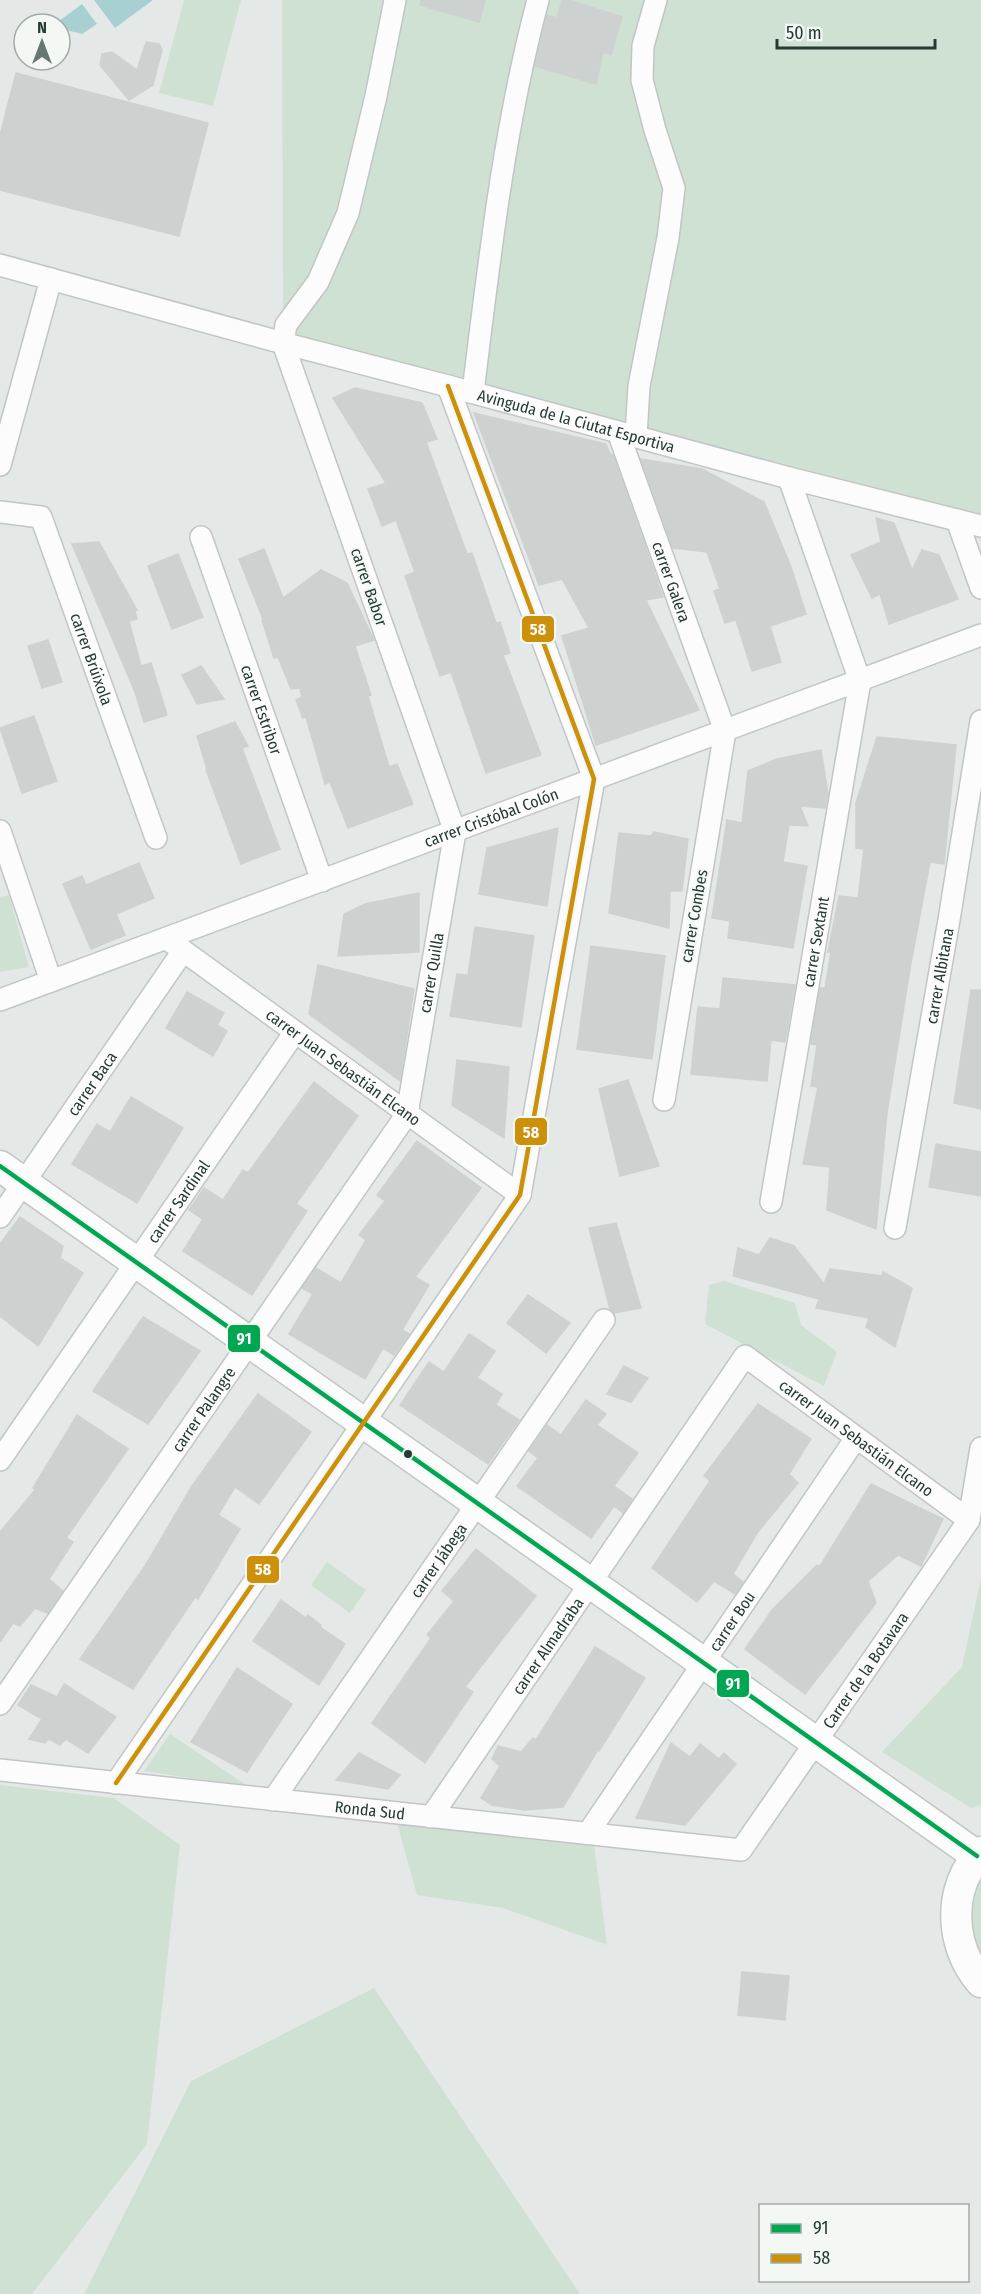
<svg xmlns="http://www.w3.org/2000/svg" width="981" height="2294" font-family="'Fira Sans Condensed',sans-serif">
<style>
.green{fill:#cfe1d3}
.water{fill:#a8d0d3}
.building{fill:#cdd2d0;stroke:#cdd2d0;stroke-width:1.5}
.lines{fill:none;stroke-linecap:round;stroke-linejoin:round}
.street-casing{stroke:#c1c6c4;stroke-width:24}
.secondary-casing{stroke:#c0c7c4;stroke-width:33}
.street{stroke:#fbfcfb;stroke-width:21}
.secondary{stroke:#fbfcfb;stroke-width:30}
.bus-1-casing{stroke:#f3f8f5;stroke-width:9}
.bus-2-casing{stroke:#f3f8f5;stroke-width:9}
.bus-1{stroke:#00a651;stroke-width:4.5}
.bus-2{stroke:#cd900a;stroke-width:4.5}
.bus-dot{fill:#243a33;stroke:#f3f8f5;stroke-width:2}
.labels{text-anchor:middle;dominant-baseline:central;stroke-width:4.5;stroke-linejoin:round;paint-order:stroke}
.street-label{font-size:16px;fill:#243a33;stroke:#f3f8f5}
.line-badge{stroke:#f3f8f5;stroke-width:2}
.badge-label{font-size:16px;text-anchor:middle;font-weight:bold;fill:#fff}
</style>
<rect width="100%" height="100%" fill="#e4e9e7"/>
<!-- green -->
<g class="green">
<path d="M184 0H241L213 106 159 93Z"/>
<path d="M282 0H981V516L283 343Z"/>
<path d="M9 895 29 967 0 972V897Z"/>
<path d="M724 1281 795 1303 801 1325 837 1352 824 1386 705 1324 709 1285Z"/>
<path d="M327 1562 366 1590 350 1613 311 1585Z"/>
<path d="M981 1578V1805L971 1808 882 1752 962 1667Z"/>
<path d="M170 1734 249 1787 144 1771Z"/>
<path d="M0 1785 114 1798 180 1845 147 2144 32 2294H0Z"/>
<path d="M397 1823 594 1845 607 1945 503 1908 417 1895Z"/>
<path d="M981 1879V1956C969 1930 969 1905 981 1879Z"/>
<path d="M374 1988 580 2294H84L191 2081Z"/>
</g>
<!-- water -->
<g class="water">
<path d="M94 0H153L115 28Z"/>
<path d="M82 4 97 24 82 34 62 29 58 24 59 21Z"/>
</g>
<!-- building -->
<g class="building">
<path d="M421 0H485L479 22 420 5Z"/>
<path d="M562 0H569L622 17 611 55 603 52 596 84 535 66 547 15 557 18Z"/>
<path d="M146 42 159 44 162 50 153 85 129 100 100 65 102 54 112 52 137 70Z"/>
<path d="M16 73 208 123 179 236 0 190V135Z"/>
<path d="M355 388 422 403 437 439 426 442 467 554 472 553 496 623 500 622 510 653 503 655 541 755 486 773 451 672 440 676 405 576 415 572 396 520 382 526 368 489 386 483 333 398Z"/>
<path d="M474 413 606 444 610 454 613 455 663 597 646 600 699 710 596 745 562 636 589 628 562 579 539 585Z"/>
<path d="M641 459 702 469 764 502 791 567 806 614 770 626 781 662 752 671 736 620 725 623 714 591 720 589 707 552 673 548Z"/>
<path d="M876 518 894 523 912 570 922 550 939 555 958 599 889 624 880 594 872 598 851 555 881 542Z"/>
<path d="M99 542 137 610H135L137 619 129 621 141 666 151 663 167 715 144 722 135 692 72 544Z"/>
<path d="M264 549 283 598 321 570 347 583 374 640 355 646 371 695 368 696 389 767 397 764 413 804 348 828 330 782 325 784 306 717 303 718 296 700 302 697 300 688 291 689 278 657 274 658 262 620 263 619 239 559Z"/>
<path d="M178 554 203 617 172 629 148 566Z"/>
<path d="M48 640 62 682 42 688 28 646Z"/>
<path d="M201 666 224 699 197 704 182 675Z"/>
<path d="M34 716 57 781 22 793 0 728Z"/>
<path d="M235 722 248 746 242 748 280 849 241 864 206 770 207 769 197 736Z"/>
<path d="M877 737 956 745 944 864 930 862 911 963 887 1113 876 1229 827 1210 830 1167 803 1164 818 1087 811 1086 817 1045 811 1044 820 988H825L831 952H828L839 896 858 898 864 849 856 848V803Z"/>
<path d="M821 750 828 794 825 808 800 806 808 826 789 825 783 862 807 866 793 948 728 938 730 921 712 918 727 820 742 823 748 771 777 759Z"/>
<path d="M558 828 547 906 479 894 487 848Z"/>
<path d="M654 832 688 839 682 891H670L669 928 609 913 619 833 651 836Z"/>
<path d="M139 863 154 898 116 914 125 935 91 949 63 884 82 876 86 885Z"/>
<path d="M419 893V952L338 956 344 914 365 904Z"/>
<path d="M475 927 534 936 521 1027 450 1016 457 974 468 975Z"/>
<path d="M591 946 665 956 652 1059 577 1049Z"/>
<path d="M318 965 414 989 400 1081 309 1014Z"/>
<path d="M723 978 795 985 785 1042 771 1040 767 1081 691 1074 698 1007 720 1009Z"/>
<path d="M971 990H981V1109L954 1103Z"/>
<path d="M187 992 224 1013 217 1025 227 1031 213 1056 166 1028Z"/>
<path d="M457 1060 509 1067 504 1138 452 1105Z"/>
<path d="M628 1080 659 1166 620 1176 599 1089Z"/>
<path d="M314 1082 358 1116 296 1204 307 1211 252 1295 183 1251 203 1219 189 1210 204 1188 223 1200 243 1170 248 1173Z"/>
<path d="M131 1097 183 1128 137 1203 72 1164 97 1124 110 1132Z"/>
<path d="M417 1141 481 1188 415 1277 429 1285 402 1330 409 1334 394 1355 383 1348 365 1379 289 1334 313 1294 302 1288 316 1268 341 1283 366 1240 359 1235 385 1201 377 1195Z"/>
<path d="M936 1144 981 1152V1196L929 1187Z"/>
<path d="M20 1217 63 1246 60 1258 83 1273 38 1346 0 1316V1244Z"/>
<path d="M616 1223 641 1308 614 1313 610 1309 589 1228Z"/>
<path d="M770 1238 794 1246 824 1284 830 1269 882 1276 883 1272 912 1288 895 1347 866 1327 869 1318 816 1308 819 1299 733 1276 738 1248 759 1255Z"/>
<path d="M528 1295 570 1323 546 1353 507 1323Z"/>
<path d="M143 1317 200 1351 148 1424 93 1391Z"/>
<path d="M469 1334 495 1351 477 1378 502 1394 496 1405 519 1420 488 1464 400 1405 429 1362 444 1372Z"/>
<path d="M624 1366 648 1378 631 1402 607 1394Z"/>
<path d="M258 1394 311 1432 259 1504 235 1487 218 1515 240 1529 198 1599 195 1597 133 1689 80 1659 145 1566 192 1486Z"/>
<path d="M586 1400 606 1414 597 1425 638 1453 614 1486 632 1499 623 1513 614 1506 591 1538 517 1486 538 1458 529 1451 547 1425 561 1435Z"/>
<path d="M758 1404 811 1439 789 1474 798 1483 757 1533 733 1574 743 1582 735 1594 714 1581 697 1602 652 1568 710 1481 704 1476Z"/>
<path d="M77 1415 128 1449 66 1538 73 1542 49 1579 63 1591 47 1613 35 1608 20 1626 13 1623 0 1642V1532L35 1490 33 1488Z"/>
<path d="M871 1484 943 1519 921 1566 898 1555 868 1581 876 1603 805 1694 745 1649 772 1610 817 1565 820 1566Z"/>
<path d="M476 1549 536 1596 465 1687 473 1692 425 1763 372 1723 431 1638 427 1635 454 1601 442 1591Z"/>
<path d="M281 1600 306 1618 308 1615 321 1625 320 1627 345 1644 319 1685 253 1641Z"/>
<path d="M595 1647 645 1678 599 1751 598 1750 563 1807 524 1810 492 1805 481 1798 500 1766 492 1759 498 1746 521 1752 533 1738 536 1740Z"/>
<path d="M237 1668 292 1704 247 1772 191 1742Z"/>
<path d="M64 1684 116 1717 88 1753 66 1739 60 1745 49 1739 45 1743 29 1739 42 1719 18 1705 31 1685 57 1697Z"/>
<path d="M671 1743 690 1757 700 1744 719 1759 724 1753 736 1764 685 1825 636 1818Z"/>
<path d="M359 1753 400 1775 388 1789 336 1780Z"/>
<path d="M742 1972 789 1976 785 2020 738 2015Z"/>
</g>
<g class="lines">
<defs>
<g id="street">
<path id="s1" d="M0 265 283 343 448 386 789 478 981 526"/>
<path d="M473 392C489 262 504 127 538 0"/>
<path id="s2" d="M618 432 725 731 664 1100"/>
<path d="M636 436 639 386 668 238 674 188 655 130 642 80 643 46 656 0"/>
<path d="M0 465 51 279"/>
<path id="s3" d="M0 512 41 517 156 838"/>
<path d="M957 520 981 588"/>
<path id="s4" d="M201 537 322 881"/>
<path d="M0 831 51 981"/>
<path id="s5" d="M167 939 520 1195"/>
<path id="s6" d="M0 1000 981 635"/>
<path id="s7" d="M771 1202 860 681 789 478"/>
<path id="s8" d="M0 1217 183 951"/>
<path id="s9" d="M895 1228 949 920 981 721"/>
<path id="s10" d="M0 1460 295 1032"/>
<path id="s11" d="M0 1704 407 1114 455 832 283 343 286 325 318 282 348 213 376 96 395 0"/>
<path id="s12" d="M0 1770 741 1850 969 1520 981 1448"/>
<path d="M116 1783 520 1195 594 779 448 386"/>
<path id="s13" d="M273 1800 604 1320"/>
<path id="s14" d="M431 1817 745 1356 969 1520"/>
<path id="s15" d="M588 1833 856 1438"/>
</g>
<g id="secondary">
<path d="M0 1166 977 1856"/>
<path d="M981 1852C947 1888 949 1945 981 1982"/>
</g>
</defs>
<!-- street casing -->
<use href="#street" class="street-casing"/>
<!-- secondary casing -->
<use href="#secondary" class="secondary-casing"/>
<!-- street -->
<use href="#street" class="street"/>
<!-- secondary -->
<use href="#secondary" class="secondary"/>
<defs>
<path id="bus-1" d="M0 1166 977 1856"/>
<path id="bus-2" d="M116 1783 520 1195 594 779 448 386"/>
</defs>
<!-- bus-1 casing -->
<use href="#bus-1" class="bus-1-casing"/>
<!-- bus-2 casing -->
<use href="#bus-2" class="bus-2-casing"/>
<!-- bus-1 -->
<use href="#bus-1" class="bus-1"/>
<!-- bus-2 -->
<use href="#bus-2" class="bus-2"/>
</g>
<!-- markers -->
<circle class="bus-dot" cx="408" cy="1454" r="5"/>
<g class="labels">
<!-- street labels -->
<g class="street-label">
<text stroke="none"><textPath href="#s1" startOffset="597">Avinguda de la Ciutat Esportiva</textPath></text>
<text stroke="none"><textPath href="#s2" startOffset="159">carrer Galera</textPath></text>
<text transform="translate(369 587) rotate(71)">carrer Babor</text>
<text stroke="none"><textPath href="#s3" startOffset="192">carrer Brúixola</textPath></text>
<text stroke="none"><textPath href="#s4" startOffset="183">carrer Estribor</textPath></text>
<text stroke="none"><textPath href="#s6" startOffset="524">carrer Cristóbal Colón</textPath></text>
<text transform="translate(694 916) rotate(-80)">carrer Combes</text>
<text stroke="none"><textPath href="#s7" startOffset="264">carrer Sextant</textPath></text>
<text stroke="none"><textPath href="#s11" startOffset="860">carrer Quilla</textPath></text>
<text stroke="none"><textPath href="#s9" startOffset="256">carrer Albitana</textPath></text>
<text stroke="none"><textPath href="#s5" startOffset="218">carrer Juan Sebastián Elcano</textPath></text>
<text stroke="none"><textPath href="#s8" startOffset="162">carrer Baca</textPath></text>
<text stroke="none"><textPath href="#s10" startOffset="314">carrer Sardinal</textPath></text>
<text stroke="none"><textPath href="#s11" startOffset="358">carrer Palangre</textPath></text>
<text stroke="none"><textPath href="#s14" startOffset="696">carrer Juan Sebastián Elcano</textPath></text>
<text stroke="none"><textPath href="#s13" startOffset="291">carrer Jábega</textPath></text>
<text stroke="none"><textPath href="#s15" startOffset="256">carrer Bou</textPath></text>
<text stroke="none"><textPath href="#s14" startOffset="207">carrer Almadraba</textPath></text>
<text stroke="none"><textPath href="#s12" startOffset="964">Carrer de la Botavara</textPath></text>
<text stroke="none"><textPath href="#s12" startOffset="372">Ronda Sud</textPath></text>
</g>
</g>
<g class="line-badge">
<rect x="521" y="615" width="34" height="28" rx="6" fill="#cd900a"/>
<rect x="514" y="1117" width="34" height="29" rx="6" fill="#cd900a"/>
<rect x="227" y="1324" width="34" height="29" rx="6" fill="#00a651"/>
<rect x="246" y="1555" width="34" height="29" rx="6" fill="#cd900a"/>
<rect x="716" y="1669" width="34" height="29" rx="6" fill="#00a651"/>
</g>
<g class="badge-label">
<text x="538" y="635">58</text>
<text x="531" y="1138">58</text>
<text x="244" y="1344">91</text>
<text x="263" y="1575">58</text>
<text x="733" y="1689">91</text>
</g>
<!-- legend -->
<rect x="759" y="2204" width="210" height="78" fill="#f3f8f5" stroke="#a0aca7" stroke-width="1.5"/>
<rect x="771" y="2224" width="30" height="9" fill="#00a651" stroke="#a0aca7" stroke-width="1.5"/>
<text x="813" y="2234" font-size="18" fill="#243a33">91</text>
<rect x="771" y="2254" width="30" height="9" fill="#cd900a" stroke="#a0aca7" stroke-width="1.5"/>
<text x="813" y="2264" font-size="18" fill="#243a33">58</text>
<!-- north arrow -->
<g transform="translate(42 42)"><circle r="28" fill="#f3f8f5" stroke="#a0aca7" stroke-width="1.5"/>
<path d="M0-4.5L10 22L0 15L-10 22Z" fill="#677772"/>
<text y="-9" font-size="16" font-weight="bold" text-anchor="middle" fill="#243a33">N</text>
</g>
<!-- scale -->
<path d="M777 39v9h158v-9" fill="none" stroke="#243a33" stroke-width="3"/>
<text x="786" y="39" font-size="18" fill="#243a33" stroke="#f3f8f5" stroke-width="4.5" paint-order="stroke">50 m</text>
</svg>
